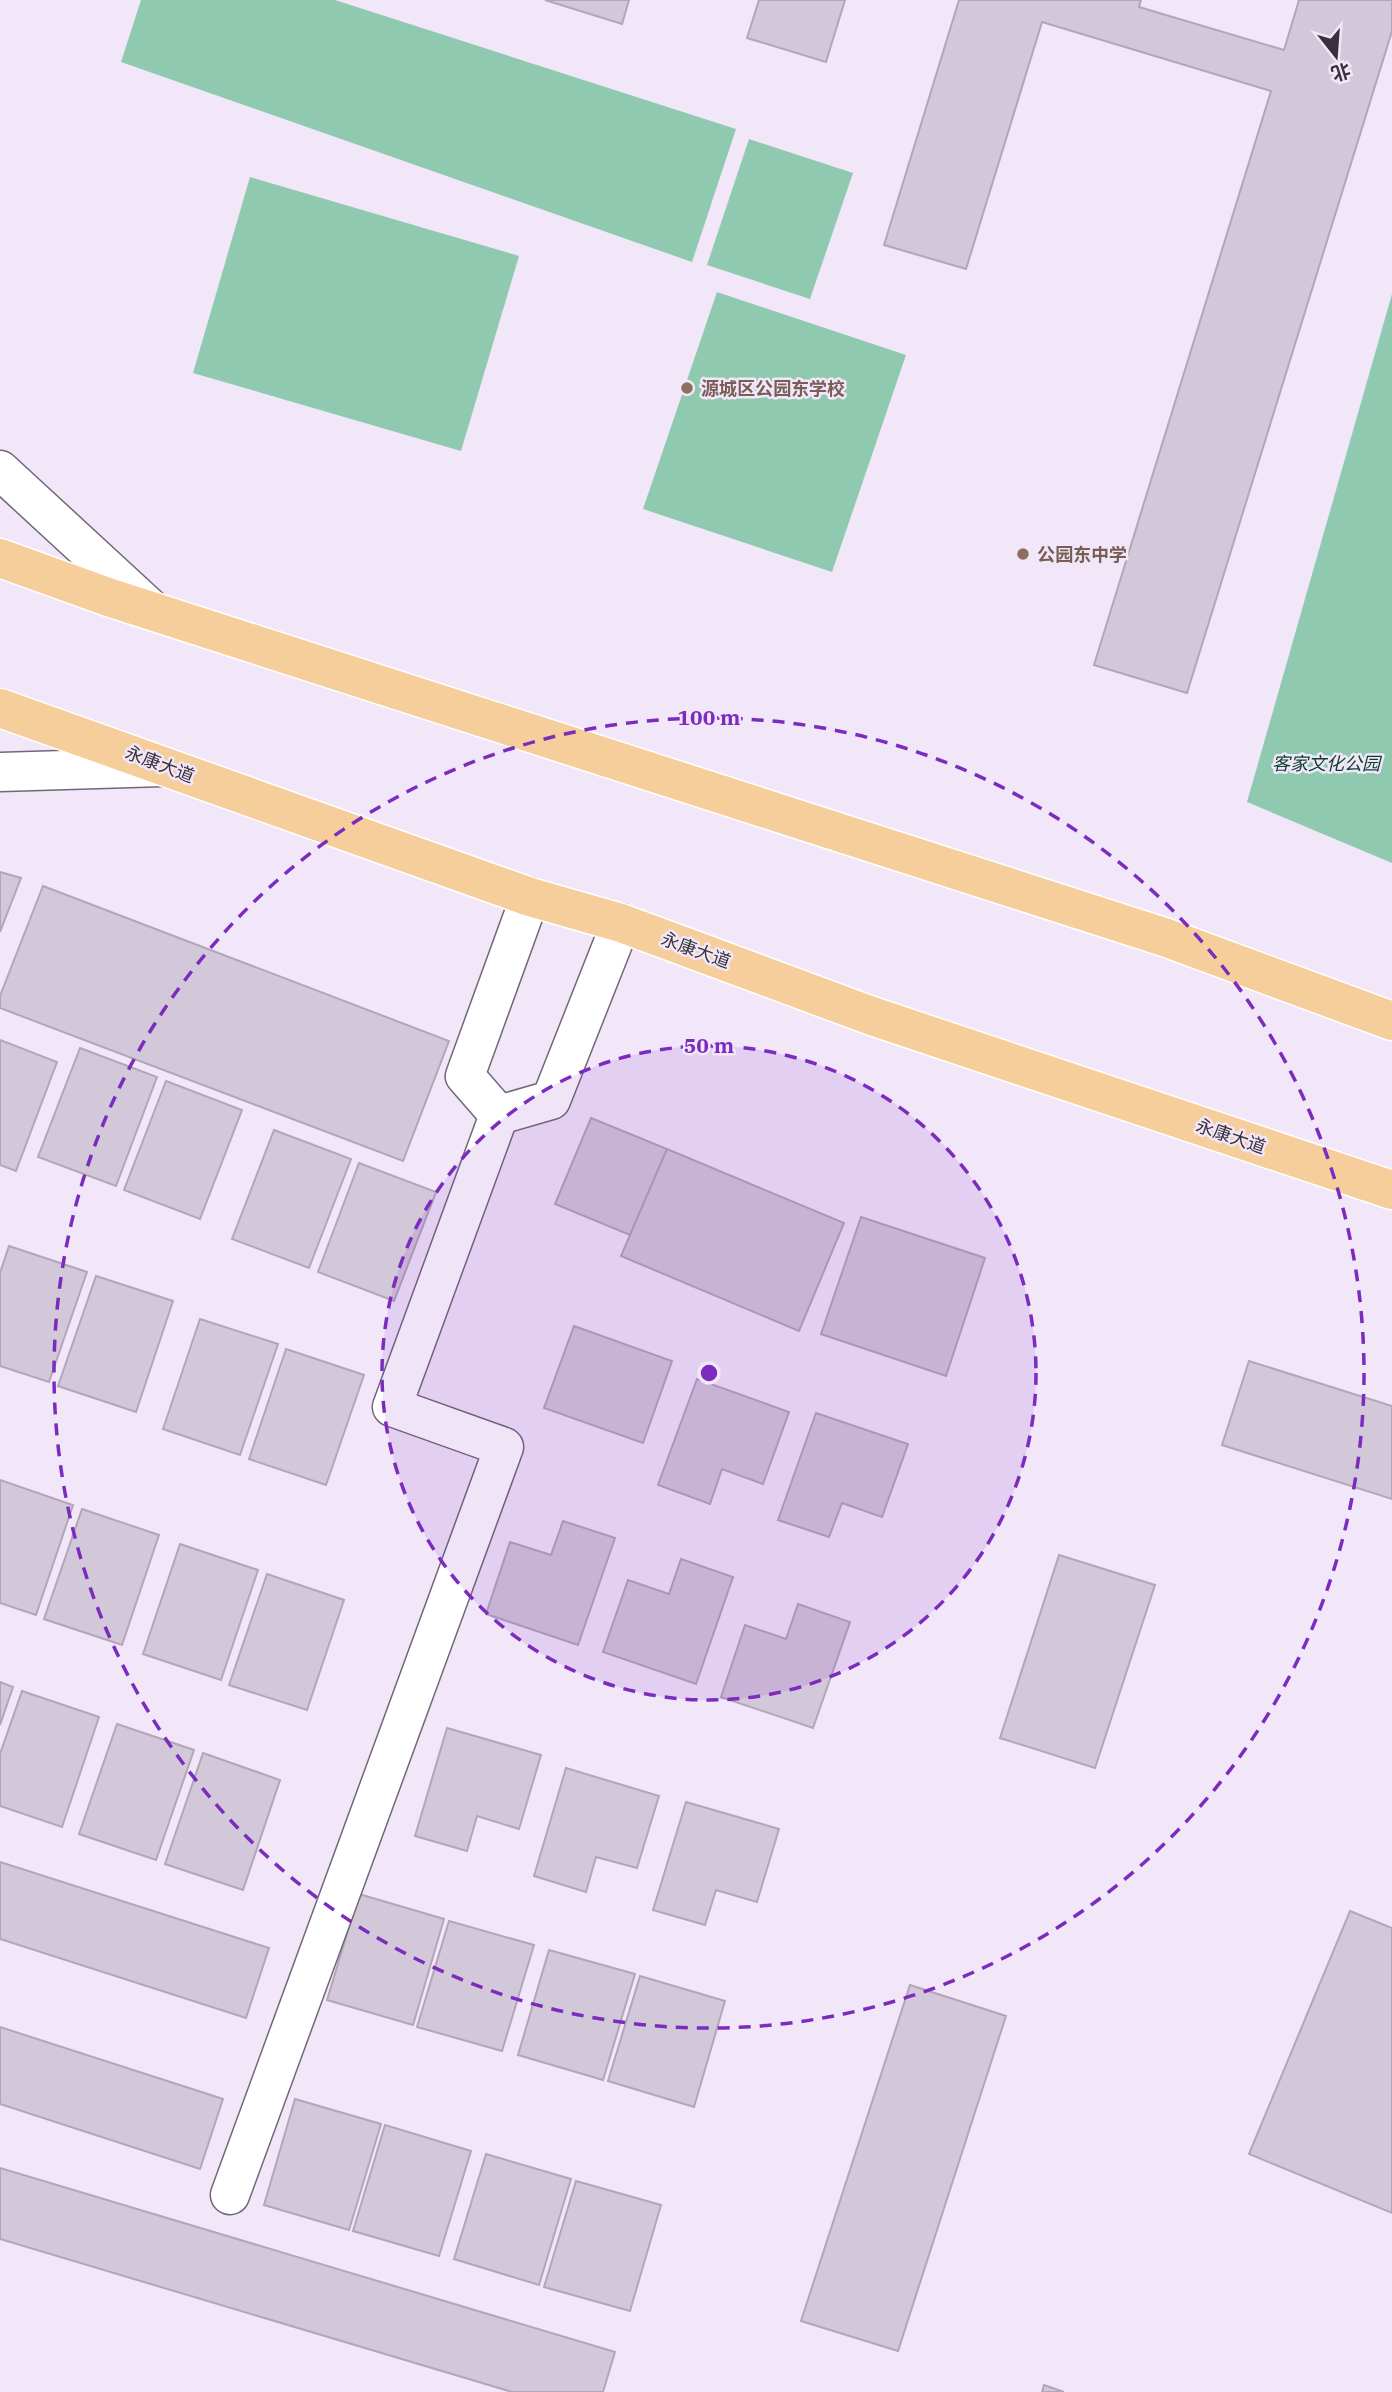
<svg xmlns="http://www.w3.org/2000/svg" width="1392" height="2392" font-family="'IBM Plex Serif','Noto Sans SC',serif">
<style>
.green{fill:#8fcab0}
.building{fill:#d3c7da;stroke:#b2a6b8;stroke-width:2}
.lines{fill:none;stroke-linecap:round;stroke-linejoin:round}
.minor-casing{stroke:#726778;stroke-width:41}
.major-casing{stroke:#fff;stroke-width:41}
.minor{stroke:#fff;stroke-width:38}
.major{stroke:#f5ce9b;stroke-width:38}
.ring{fill:none;stroke:#7b2cbf;stroke-width:3.5;stroke-dasharray:12 9}
.education-dot{fill:#8d6e63;stroke:#f2e6f9;stroke-width:2.5}
.labels{text-anchor:middle;dominant-baseline:central;stroke-width:5;stroke-linejoin:round;paint-order:stroke}
.education-label{font-size:18px;font-weight:bold;fill:#785e54;stroke:#f2e6f9;text-anchor:start}
.park-label{font-size:18px;font-style:italic;fill:#093f2d;stroke:#f2e6f9}
.street-label{font-size:18px;fill:#37323a;stroke:#f2e6f9}
.centre{fill:#7b2cbf;stroke:#f2e6f9;stroke-width:3.5}
.ring-label{font-size:21px;text-anchor:middle;font-weight:bold;fill:#7b2cbf;stroke:#f2e6f9;stroke-width:5;stroke-linejoin:round;paint-order:stroke}
</style>
<rect width="100%" height="100%" fill="#f2e6f9"/>
<!-- green -->
<g class="green">
<path d="M141 0H335L736 129 692 262 121 62Z"/>
<path d="M749 139 853 173 810 299 707 265Z"/>
<path d="M250 177 519 256 461 451 193 373Z"/>
<path d="M717 292 906 355 832 572 643 509Z"/>
<path d="M1392 294V863L1247 802Z"/>
</g>
<!-- building -->
<g class="building">
<path d="M545 0H629L622 24Z"/>
<path d="M759 0H845L826 62 747 38Z"/>
<path d="M959 0H1141L1139 7 1284 50 1299 0H1392V31L1187 693 1094 665 1271 91 1042 22 966 269 884 245Z"/>
<path d="M0 872 21 878 0 932Z"/>
<path d="M43 886 449 1041 403 1161 0 1008V996Z"/>
<path d="M0 1040 57 1062 16 1171 0 1165Z"/>
<path d="M80 1048 157 1077 116 1186 38 1157Z"/>
<path d="M166 1081 242 1110 200 1219 124 1190Z"/>
<path d="M591 1118 667 1149 630 1235 555 1204Z"/>
<path d="M274 1130 351 1159 309 1268 232 1239Z"/>
<path d="M667 1149 844 1223 799 1331 621 1256Z"/>
<path d="M359 1163 436 1192 394 1301 318 1272Z"/>
<path d="M861 1217 985 1258 946 1376 821 1334Z"/>
<path d="M9 1246 87 1272 49 1382 0 1366V1273Z"/>
<path d="M96 1276 173 1301 136 1412 58 1386Z"/>
<path d="M200 1319 278 1344 240 1455 163 1429Z"/>
<path d="M574 1326 672 1361 643 1443 544 1408Z"/>
<path d="M286 1349 364 1375 326 1485 249 1459Z"/>
<path d="M1249 1361 1392 1406V1499L1222 1445Z"/>
<path d="M697 1379 789 1412 763 1484 722 1469 710 1504 658 1485Z"/>
<path d="M816 1413 908 1444 882 1517 842 1503 829 1537 778 1520Z"/>
<path d="M0 1480 73 1505 36 1615 0 1603Z"/>
<path d="M82 1509 159 1535 122 1645 44 1619Z"/>
<path d="M563 1521 615 1538 578 1645 486 1614 510 1542 551 1555Z"/>
<path d="M180 1544 258 1570 221 1680 143 1654Z"/>
<path d="M1059 1555 1155 1585 1095 1768 1000 1738Z"/>
<path d="M681 1559 733 1577 696 1684 603 1652 628 1580 669 1594Z"/>
<path d="M267 1574 344 1600 307 1710 229 1685Z"/>
<path d="M798 1604 850 1622 813 1728 721 1697 745 1625 786 1639Z"/>
<path d="M0 1682 13 1687 0 1725Z"/>
<path d="M22 1691 99 1717 62 1827 0 1806V1754Z"/>
<path d="M117 1724 194 1750 156 1860 79 1834Z"/>
<path d="M447 1728 541 1755 519 1829 477 1816 467 1851 415 1836Z"/>
<path d="M203 1753 280 1780 243 1890 165 1864Z"/>
<path d="M566 1768 659 1796 637 1868 596 1857 586 1892 534 1876Z"/>
<path d="M686 1802 779 1829 757 1902 716 1890 705 1925 653 1910Z"/>
<path d="M0 1862 269 1948 246 2018 0 1939Z"/>
<path d="M359 1894 444 1919 413 2025 327 2000Z"/>
<path d="M1350 1911 1392 1928V2213L1249 2154Z"/>
<path d="M449 1921 534 1945 502 2051 417 2027Z"/>
<path d="M549 1950 635 1974 603 2080 518 2055Z"/>
<path d="M640 1976 725 2001 694 2107 608 2081Z"/>
<path d="M910 1985 1006 2016 898 2351 801 2321Z"/>
<path d="M0 2027 223 2099 200 2169 0 2104Z"/>
<path d="M295 2099 381 2124 349 2230 264 2205Z"/>
<path d="M385 2125 471 2151 439 2256 353 2231Z"/>
<path d="M486 2154 571 2179 539 2285 454 2259Z"/>
<path d="M0 2168 615 2352 603 2392H512L0 2239Z"/>
<path d="M576 2181 661 2205 630 2311 544 2287Z"/>
<path d="M1044 2385 1064 2392H1042Z"/>
</g>
<g class="lines">
<defs>
<g id="minor">
<path d="M0 470 153 611"/>
<path d="M0 772 162 767"/>
<path d="M499 1115 551 1100 621 923"/>
<path d="M230 2195 504 1447 392 1407 499 1115 465 1076 530 897"/>
</g>
<g id="major">
<path d="M0 558 108 597 1167 938 1392 1021"/>
<path d="M0 708 530 897 621 923 872 1016 1392 1190"/>
</g>
</defs>
<!-- minor casing -->
<use href="#minor" class="minor-casing"/>
<!-- major casing -->
<use href="#major" class="major-casing"/>
<!-- minor -->
<use href="#minor" class="minor"/>
<!-- major -->
<use href="#major" class="major"/>
</g>
<!-- distance rings -->
<circle cx="709" cy="1373" r="327" fill="#7b2cbf" fill-opacity=".12"/>
<g class="ring">
<circle cx="709" cy="1373" r="327"/>
<circle cx="709" cy="1373" r="655"/>
</g>
<!-- markers -->
<g class="education-dot">
<circle cx="687" cy="388" r="7"/>
<circle cx="1023" cy="554" r="7"/>
</g>
<g class="labels">
<!-- education labels -->
<g class="education-label">
<text x="701" y="388">源城区公园东学校</text>
<text x="1037" y="554">公园东中学</text>
</g>
<!-- park labels -->
<g class="park-label">
<text x="1326" y="763">客家文化公园</text>
</g>
<!-- street labels -->
<g class="street-label">
<text transform="translate(160 764) rotate(21)">永康大道</text>
<text transform="translate(696 950) rotate(20)">永康大道</text>
<text transform="translate(1231 1136) rotate(19)">永康大道</text>
</g>
</g>
<circle cx="709" cy="1373" r="10" class="centre"/>
<g class="ring-label">
<text x="709" y="725">100 m</text>
<text x="709" y="1053">50 m</text>
</g>
<!-- north arrow -->
<g transform="translate(1336 56) rotate(163)" stroke="#f2e6f9" stroke-width="5" paint-order="stroke">
<path d="M0-5L12 26L0 18L-12 26Z" fill="#37323a"/>
<text y="-10" font-size="19" font-weight="bold" text-anchor="middle" fill="#37323a">北</text>
</g>
</svg>
